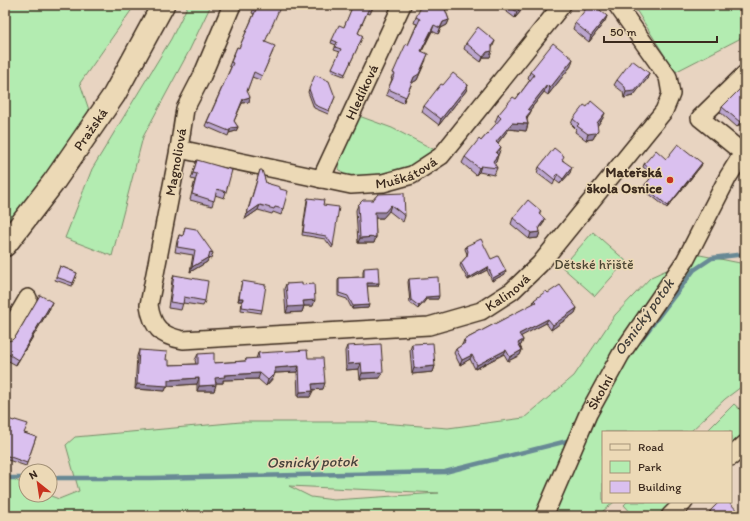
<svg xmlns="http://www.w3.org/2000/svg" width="750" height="521" font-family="Itim,sans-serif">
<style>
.green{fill:#b3ecb1;stroke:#778b68;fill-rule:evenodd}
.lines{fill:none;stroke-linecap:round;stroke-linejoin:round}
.stream{stroke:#678995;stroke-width:4.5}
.street-casing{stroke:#3b2a1e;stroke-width:20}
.secondary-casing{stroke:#3b2a1e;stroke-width:25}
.street{stroke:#ecd9b6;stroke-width:17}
.secondary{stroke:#ecd9b6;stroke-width:22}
.wall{fill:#bba5ce;stroke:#3b2a1e}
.shaded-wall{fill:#9986a7;stroke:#3b2a1e}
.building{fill:#dac0ef;stroke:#3b2a1e}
.poi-dot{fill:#c8321e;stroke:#ecd9b6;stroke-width:1.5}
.labels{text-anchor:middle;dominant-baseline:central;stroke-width:3;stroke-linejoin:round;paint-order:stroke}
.street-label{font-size:14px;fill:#3b2a1e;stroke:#ecd9b6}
.poi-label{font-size:14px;font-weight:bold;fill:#3b2a1e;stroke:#ecd9b6;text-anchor:end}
.park-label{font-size:14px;fill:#4d4734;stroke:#ecd9b6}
.water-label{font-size:15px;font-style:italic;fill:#46423c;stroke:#ecd9b6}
</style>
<rect width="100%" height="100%" fill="#e8d4c1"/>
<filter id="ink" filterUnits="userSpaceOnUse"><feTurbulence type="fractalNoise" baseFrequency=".025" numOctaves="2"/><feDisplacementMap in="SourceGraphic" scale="8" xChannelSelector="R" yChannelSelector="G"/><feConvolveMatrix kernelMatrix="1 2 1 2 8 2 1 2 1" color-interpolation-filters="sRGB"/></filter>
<g filter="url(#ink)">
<!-- green -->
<g class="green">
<path d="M5 5H135L80 83 91 116 5 234Z"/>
<path d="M188 5H211L189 51 143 137 112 256 65 238 92 169 171 39Z"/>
<path d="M633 5H745V36L675 72Z"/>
<path d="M359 116 392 128 435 150 418 164 391 175 346 177 339 169V157Z"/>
<path d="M593 232 626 261 595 296 562 267Z"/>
<path d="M700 255 745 264V384L725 399 690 432H603V502H614L597 516H102V514L91 516H5V474L26 486V495H48L59 499 79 491 66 445 75 437 241 422H367L448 428 524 418 574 376 615 315 651 277ZM289 486 439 493 334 500 311 497Z"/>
<path d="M734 404 745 414V431L731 446V432H706Z"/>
<path d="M627 502H673L658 516H634L624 505Z"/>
</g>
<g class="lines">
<!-- stream -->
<g class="stream">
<path d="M640 341 694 270 712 258 745 254"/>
<path d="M5 478H26"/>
<path d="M50 478H150L445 472 571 440"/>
</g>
<defs>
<g id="street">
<path id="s1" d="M232 5 202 76 185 109 179 149 149 305C152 327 161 336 183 340L429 326 481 311 512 291 540 264 664 111 671 94 668 77 617 5"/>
<path d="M745 74 700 118 743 153 745 151"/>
<path id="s2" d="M179 149 351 185 383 183 412 175 441 156 562 5"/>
<path id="s3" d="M321 179 402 5"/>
<path d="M5 337 28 298"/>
<path d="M731 457 745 444"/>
<path id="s4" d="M544 516 588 414 621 354 685 261 728 177 743 153"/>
<path d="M670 516 684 502"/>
</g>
<g id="secondary">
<path id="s5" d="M5 245 53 183 114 95 163 5"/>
</g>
</defs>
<!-- street casing -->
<use href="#street" class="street-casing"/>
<!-- secondary casing -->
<use href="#secondary" class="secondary-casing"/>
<!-- street -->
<use href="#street" class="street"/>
<!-- secondary -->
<use href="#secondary" class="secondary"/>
</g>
<!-- wall -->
<g class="wall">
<path d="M255 5 265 42 273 51 260 80 252 77 247 91 249 102 242 103 234 121 238 127 236 131 229 133 228 136 205 126 231 67 229 66 237 47 239 48 254 14 252 13Z"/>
<path d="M350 5H374L370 14 367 13 358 33 363 36 344 76 331 71 340 52 334 50 336 45 331 43 332 40 344 27 353 6Z"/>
<path d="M500 5H526L515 18 499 6Z"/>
<path d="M528 5H535L532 8Z"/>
<path d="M445 9 449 20 447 25 441 28 438 34 432 31 422 51 426 60 417 80 412 83 403 103 386 95 392 79H391L393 73 408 45 417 24 414 23 416 17Z"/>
<path d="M607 16 605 21 589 42 573 29 575 23Z"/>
<path d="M466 43 493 46 492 48 490 57H484L481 62 464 49Z"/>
<path d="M571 66 548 95 544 92 530 110 531 111 528 117 527 120 528 124 526 131 509 129 497 144 499 153 498 155 496 162 494 163 497 168 494 175 479 172 476 175 462 163 465 157 481 141 497 123 495 122 498 115 516 99 530 80 528 78 530 72Z"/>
<path d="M649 73 647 79 633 96 624 98 623 92 614 85 617 80Z"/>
<path d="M745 84V120L737 127 720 112 722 107Z"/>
<path d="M468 85 466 91 439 125 422 112 424 106Z"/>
<path d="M309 89 335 97 328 114 314 108 308 92Z"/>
<path d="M603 118 597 126 595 135 593 139 586 140 575 132 576 129 571 124 573 119Z"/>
<path d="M666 159 702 163 701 166 667 208 643 189 644 186 653 175 643 167 644 164Z"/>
<path d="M197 160 226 192 224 198 215 195 212 206 190 200 195 180 191 179Z"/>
<path d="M563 160 570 173 560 184 555 180 553 185 537 173 539 167Z"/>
<path d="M260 170 266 183 280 189 283 209 281 215 273 212 272 214 258 210 245 219Z"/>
<path d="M378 194 405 216 403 222 389 211 383 218H375L376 237 374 243H358L356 210 358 205 373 200Z"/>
<path d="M308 198 323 205 333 246 332 248 325 239 302 235 307 200Z"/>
<path d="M540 215 545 219 543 224 539 229 540 232 538 238 529 239 511 224 513 218Z"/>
<path d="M185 227 213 253 211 259 208 258 207 262 190 272 193 255 175 252 177 241 179 235 183 236Z"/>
<path d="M466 246 491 259 505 274 492 281 487 270 468 280 460 266 461 263 466 257 467 254 465 249Z"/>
<path d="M60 266 77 273 72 286 55 280Z"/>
<path d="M364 268 379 283 378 286H367L368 308 352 309 347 299 338 296V281L339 278 363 277V271Z"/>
<path d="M174 275 205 301 203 306 183 303 181 310 168 308 172 280Z"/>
<path d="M409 279 438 299H425V301L418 309 410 303 408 282Z"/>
<path d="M242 281 262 310 261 313 241 310 242 301H238Z"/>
<path d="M286 284 302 285 313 306H304L302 312 286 313 284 289Z"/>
<path d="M548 293 577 308 575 313 551 330 546 323 521 336 523 340 521 345 520 346 522 350 520 355 508 361 504 354 475 369 470 359 460 365 454 353 456 349 462 345 464 340 533 304 534 300Z"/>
<path d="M50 308 16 365 5 359V346Z"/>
<path d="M412 344 435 366 433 372 412 374 410 350Z"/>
<path d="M347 346 380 378 360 379 359 369 346 370 345 351Z"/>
<path d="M139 350 166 360 169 365 196 364 195 360 198 354 214 363 245 361 246 359H256L258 353 308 358 323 389 312 390 310 397H298L297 372 275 373 273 378 266 386 258 379 223 380V383H216L214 391H197V384L167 386 165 391 135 389 137 356Z"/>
<path d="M14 421 24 433 36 437 26 466 5 459V426Z"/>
<path d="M710 511 742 516H708Z"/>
</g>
<!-- shaded-wall -->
<g class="shaded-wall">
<path d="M523 5H526L515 18 517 12Z"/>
<path d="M607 16 605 21 589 42 591 36Z"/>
<path d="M449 20 447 25 441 28 438 34 443 22Z"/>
<path d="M434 25 432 31 419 57 421 51Z"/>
<path d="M495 41 493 46 490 51 492 45Z"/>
<path d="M492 51 490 57H484L481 62 483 57 487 52Z"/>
<path d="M428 54 417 80 412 83 403 103 414 77Z"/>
<path d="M573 59 571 66 548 95 550 88Z"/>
<path d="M649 73 647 79 633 96 624 98 626 92Z"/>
<path d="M468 85 466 91 439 125 441 119Z"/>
<path d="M547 85 544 92 526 115 528 109Z"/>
<path d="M250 97 249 102 242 103 232 125 243 99Z"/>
<path d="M531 111 528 117 524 123 526 117Z"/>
<path d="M605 113 603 118 595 129 597 123Z"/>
<path d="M745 116V120L737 127 740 122Z"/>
<path d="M512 123 528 124 526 131 509 129 493 149 496 142Z"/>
<path d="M238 127 236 131 229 133 231 128Z"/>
<path d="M598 130 595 135 593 139 586 140 588 134Z"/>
<path d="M501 147 499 153 494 160 496 153Z"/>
<path d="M498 155 496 162 491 167 493 161Z"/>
<path d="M702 163 701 166 667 208 668 206Z"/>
<path d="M481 166 479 172 476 175 479 168Z"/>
<path d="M572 167 570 173 560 184 563 179Z"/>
<path d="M260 205 258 210 245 219 247 214Z"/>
<path d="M391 205 389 211 383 218H373L375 212Z"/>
<path d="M545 219 543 224 537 232 539 227Z"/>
<path d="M540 232 538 238 529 239 531 233Z"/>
<path d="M376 237 374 243H358L360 238Z"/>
<path d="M209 257 207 262 190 272 192 267Z"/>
<path d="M488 267 487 270 468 280 469 278Z"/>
<path d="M506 271 505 274 492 281 493 278Z"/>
<path d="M367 283H379L378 286H366Z"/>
<path d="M439 296 438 299H425V301L418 309 419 306 426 297Z"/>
<path d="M239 298H243L242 301H238Z"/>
<path d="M315 300 313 306H304L302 312 286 313 288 307 303 301Z"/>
<path d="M52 302 50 308 16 365 18 360Z"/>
<path d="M369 305 368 308 352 309 353 306Z"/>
<path d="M577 308 575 313 551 330 553 325Z"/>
<path d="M548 319 546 323 518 338 519 334Z"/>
<path d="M523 340 521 345 516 348 518 343Z"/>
<path d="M506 350 504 354 475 369 477 365Z"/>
<path d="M522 350 520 355 508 361 510 357Z"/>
<path d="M472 355 470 359 460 365 462 360Z"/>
<path d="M361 363 359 369 346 370 348 364Z"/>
<path d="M299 366 297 372 275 373 273 378 266 386 268 380 275 368Z"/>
<path d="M435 366 433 372 412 374 414 368Z"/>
<path d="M383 372 380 378 360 379 362 373Z"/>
<path d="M260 373 258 379 223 380V383H213L215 378 224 375Z"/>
<path d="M199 378 197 384 167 386 165 391 135 389 137 384 168 380Z"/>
<path d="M325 383 323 389 310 390 312 384Z"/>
<path d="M216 385 214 391H197L199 386Z"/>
<path d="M313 391 310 397H298L300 392Z"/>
</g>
<!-- building -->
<g class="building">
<path d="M255 5H281L265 42 275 46 262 76 254 72 247 91 250 97 243 99 234 121 238 127 231 128 229 131 207 122 233 63 231 62 237 47 239 48 256 10 254 9Z"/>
<path d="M353 5H374L371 11 368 10 358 33 363 36 345 74 332 68 341 49 335 47 337 42 332 40 339 25 344 27Z"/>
<path d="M422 5H445L446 6 445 9 449 20 443 22 440 28 434 25 421 51 428 54 419 74 414 77 406 97 388 89 395 74 393 73 400 57 406 44 408 45 420 19 416 17Z"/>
<path d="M508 5H523L517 12Z"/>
<path d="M589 5H594L607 16 591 36 575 23Z"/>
<path d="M478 27 495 41 492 45V51L487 52 483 57 466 43Z"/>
<path d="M553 43 573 59 550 88 547 85 528 109 531 111 526 117 528 124 512 123 496 142 501 147 496 153 498 155 493 161 497 168 481 166 479 168 465 157 479 139 481 141 501 118 498 115 513 97 516 99 534 75 530 72Z"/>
<path d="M632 60 649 73 635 91 626 92 625 87 617 80Z"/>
<path d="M453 73 468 85 441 119 424 106 441 84 443 85Z"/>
<path d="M315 75 329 81 335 97 329 111 315 105 309 89Z"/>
<path d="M745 84V116L740 122 722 107Z"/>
<path d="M591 101 605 113 597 123 598 130 595 133 588 134 577 126 579 124 573 119 584 105 587 107Z"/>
<path d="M678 144 702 163 668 206 644 186 655 173 644 164 656 150 666 159Z"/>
<path d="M554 148 564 156 562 160 572 167 563 179 557 174 555 180 539 167Z"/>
<path d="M197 160 232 170 226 192 217 189 214 201 192 194 197 174 193 173Z"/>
<path d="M260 170H262L266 183 280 187V189L288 191 283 209 275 207 274 209 260 205 247 214Z"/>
<path d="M404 193 405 216 391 205 385 212H375L376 237 360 238 358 205 363 200H373L378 194Z"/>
<path d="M308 198 324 200 323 205 339 207 333 246 326 236 303 232Z"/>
<path d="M528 200 541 211 539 214 545 219 539 227 540 232 531 233 513 218Z"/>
<path d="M185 227 196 229 213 253 210 252 209 257 192 267 195 250 177 247 179 235 183 236Z"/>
<path d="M481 239 491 259 498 256 506 271 493 278 488 267 469 278 461 263 467 256 468 251 466 246Z"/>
<path d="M60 266 77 273 73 283 56 277Z"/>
<path d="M378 267 379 283H367L369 305 353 306 348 296 339 293V278L364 277V268Z"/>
<path d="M174 275 208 281 205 301 184 297 183 304 170 302Z"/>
<path d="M438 277 439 296 426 297V298L419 306 411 300 409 279Z"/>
<path d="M242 281 266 285 262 310 242 307 243 298H239Z"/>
<path d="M302 283V285L314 284 315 300 303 301 304 306 288 307 286 284Z"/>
<path d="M560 285 577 308 553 325 548 319 519 334 523 340 518 343 522 350 510 357 506 350 477 365 472 355 462 360 456 349 465 343 464 340 536 302 534 300 546 291 548 293Z"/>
<path d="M40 295 52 302 18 360 5 352V346L8 341 12 340 16 336Z"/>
<path d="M433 343 435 366 414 368 412 344Z"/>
<path d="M381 344 383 372 362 373 361 363 348 364 347 346Z"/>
<path d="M139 350 167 352 166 360H169V365L198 364V354L214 353V363L246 361V359L259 358 258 353 307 350 308 358H323L325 383 312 384 313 391 300 392 299 366 275 368V373L268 380 260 373 224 375 225 377 215 378 216 385 199 386V378L168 380V386L137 384Z"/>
<path d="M8 419 14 421 15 420 28 424 24 433 36 437 27 463 5 455V426Z"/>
<path d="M719 502H729L742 516H714L710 511Z"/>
</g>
</g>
<!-- markers -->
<circle class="poi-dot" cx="670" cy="180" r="4"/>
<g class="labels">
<!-- street labels -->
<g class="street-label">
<text stroke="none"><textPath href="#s3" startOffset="96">Hledíková</textPath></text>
<text stroke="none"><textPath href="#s5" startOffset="144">Pražská</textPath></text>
<text transform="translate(176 162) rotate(-80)">Magnoliová</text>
<text stroke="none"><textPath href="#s2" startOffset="233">Muškátová</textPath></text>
<text stroke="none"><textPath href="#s1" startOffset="700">Kalinová</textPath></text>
<text stroke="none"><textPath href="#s4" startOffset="136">Školní</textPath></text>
</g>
<!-- poi labels -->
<g class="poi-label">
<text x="662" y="172">Mateřská<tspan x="662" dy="16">škola Osnice</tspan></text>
</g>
<!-- park labels -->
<g class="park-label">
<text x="594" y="264">Dětské hřiště</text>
</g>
<!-- water labels -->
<g class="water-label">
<text transform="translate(644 317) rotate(-54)">Osnický potok</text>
<text transform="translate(312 462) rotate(-1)">Osnický potok</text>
</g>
</g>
<!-- margin -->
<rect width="750" height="521" fill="none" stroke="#ecd9b6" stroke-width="20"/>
<rect x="10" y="10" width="730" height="501" fill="none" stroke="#3b2a1e" stroke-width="1.5" filter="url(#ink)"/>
<!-- legend -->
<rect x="602" y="431" width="130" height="72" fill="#ecd9b6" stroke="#a59379"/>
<rect x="610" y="444" width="20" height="6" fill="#ecd9b6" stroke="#a59379"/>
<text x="638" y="451" font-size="12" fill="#3b2a1e">Road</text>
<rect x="610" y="461" width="20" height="12" fill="#b3ecb1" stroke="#a59379"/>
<text x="638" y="471" font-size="12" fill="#3b2a1e">Park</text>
<rect x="610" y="481" width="20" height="12" fill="#dac0ef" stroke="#a59379"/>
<text x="638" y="491" font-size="12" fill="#3b2a1e">Building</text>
<!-- north arrow -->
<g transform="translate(38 483) rotate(330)"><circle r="19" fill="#ecd9b6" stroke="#a59379"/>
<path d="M0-3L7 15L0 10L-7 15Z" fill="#c8321e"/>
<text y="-6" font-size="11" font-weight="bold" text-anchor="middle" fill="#3b2a1e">N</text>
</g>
<!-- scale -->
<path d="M604 36v6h113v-6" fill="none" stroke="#3b2a1e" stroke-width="2"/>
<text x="610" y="36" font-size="12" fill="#3b2a1e" stroke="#ecd9b6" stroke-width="3" paint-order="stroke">50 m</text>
</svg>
